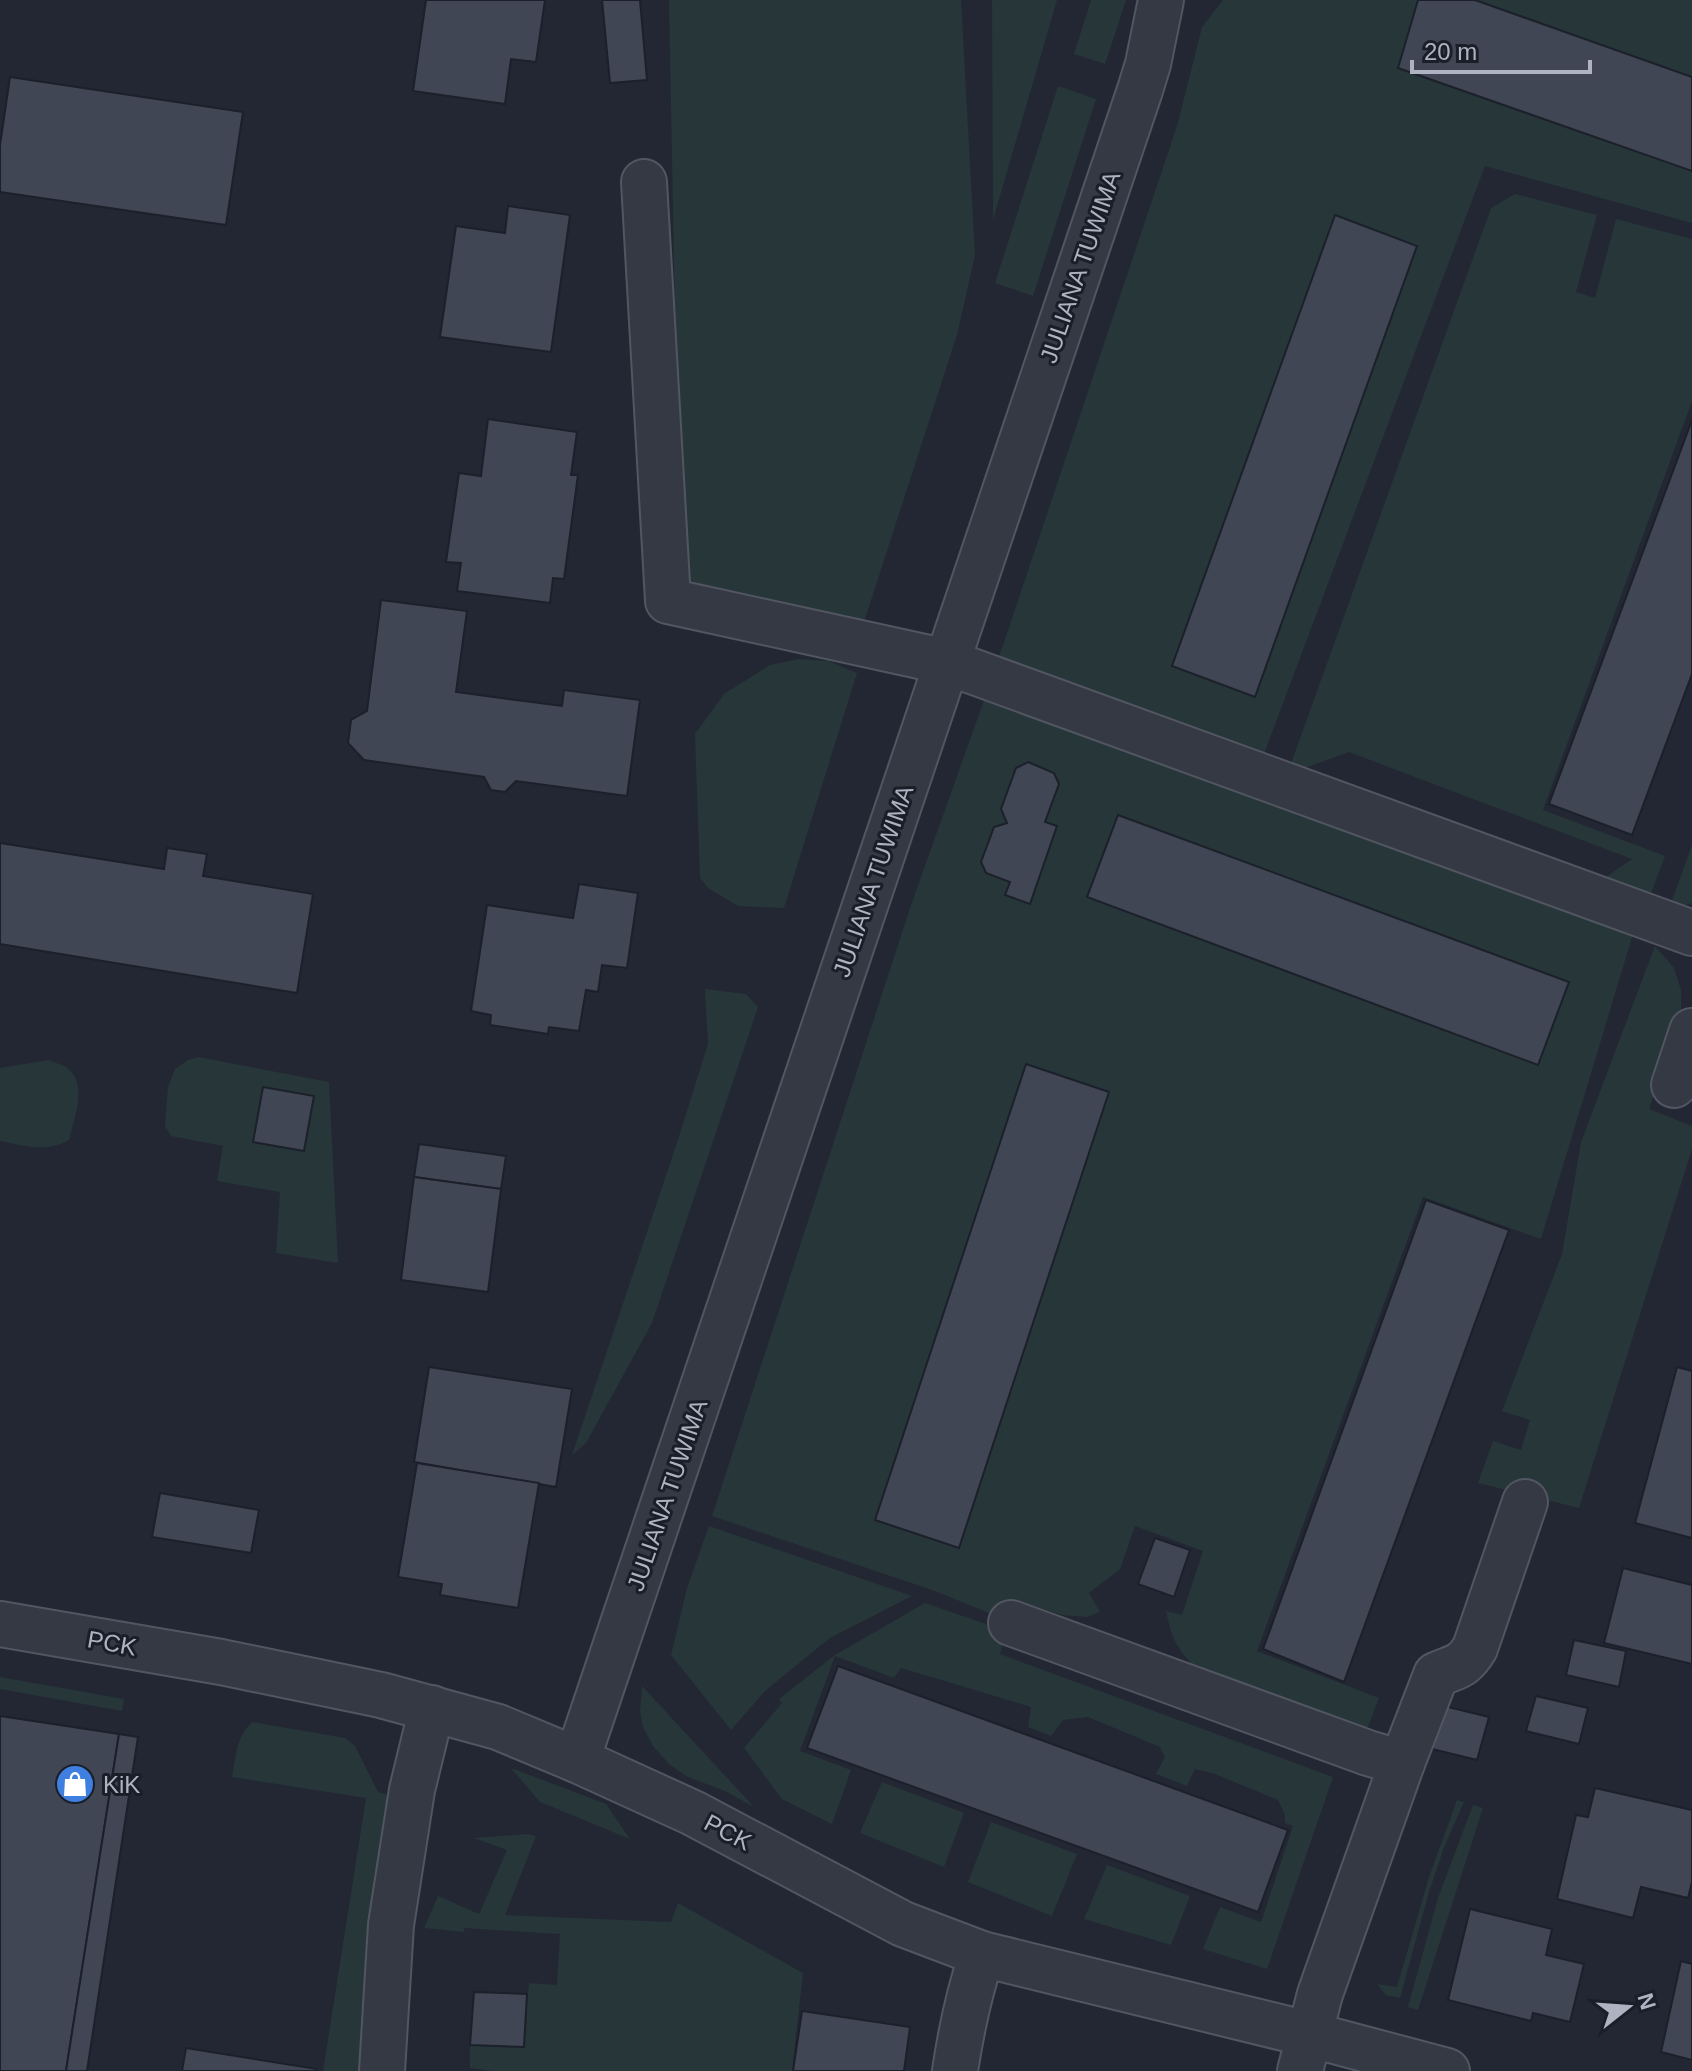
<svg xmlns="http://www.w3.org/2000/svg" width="1692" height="2071" font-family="Helvetica,sans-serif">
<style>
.green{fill:#273638}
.building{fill:#404654;stroke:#1c202a;stroke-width:2}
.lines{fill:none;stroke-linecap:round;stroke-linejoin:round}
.minor-casing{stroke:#525662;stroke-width:48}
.minor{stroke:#353944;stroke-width:44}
.labels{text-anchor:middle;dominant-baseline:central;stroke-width:6;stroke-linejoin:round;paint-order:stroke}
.street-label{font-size:24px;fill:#afb3c1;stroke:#1a1e28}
.poi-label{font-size:24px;fill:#afb3c1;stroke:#1a1e28;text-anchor:start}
</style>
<rect width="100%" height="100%" fill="#222733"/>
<!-- green -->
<g class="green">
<path d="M669 0H961L975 255 957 335 864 622 680 579Z"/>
<path d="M992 0H1057L993 220Z"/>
<path d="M1091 0H1126L1105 64 1074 54Z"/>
<path d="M1223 0H1692V223L1485 166 1249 794 1633 934 1541 1239 1423 1197 1257 1651 1379 1698 1366 1732 1194 1666C1176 1648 1171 1636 1166 1611L1182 1615 1203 1551 1135 1526 1120 1569 1089 1593 1100 1612 1087 1617 1062 1615 1021 1602 1014 1609 989 1613 935 1591 712 1516 911 905 992 678 1177 126 1202 27Z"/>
<path d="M1058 86 1096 99 1033 296 995 283Z"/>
<path d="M1515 194 1597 215 1576 292 1595 298 1616 219 1692 239V401L1543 810 1665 856 1647 904 1596 884 1632 859 1349 752 1299 770 1289 769 1491 208Z"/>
<path d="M799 659 828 661 857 673 784 908 738 906 708 888 700 878 695 734 724 694 770 665Z"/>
<path d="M1692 845V903L1684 906H1670Z"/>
<path d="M1655 946 1674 968 1681 990V1014L1649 1109 1692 1126V1149L1579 1508 1478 1483 1493 1441 1521 1450 1530 1420 1502 1411 1562 1254 1581 1142Z"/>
<path d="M705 989 746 994 758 1007 652 1323 586 1443 572 1455 675 1149 708 1044Z"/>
<path d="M198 1057 329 1082 338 1263 276 1253 280 1192 217 1181 223 1146 171 1136 165 1126 168 1087 175 1069 188 1060Z"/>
<path d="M48 1060C53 1062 61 1064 66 1067 89 1084 74 1118 69 1140 44 1153 27 1146 0 1141V1068Z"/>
<path d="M709 1526 912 1596 830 1638 766 1690 731 1730 671 1655 687 1588Z"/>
<path d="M925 1603 1006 1631 1000 1654 1333 1777 1267 1969 1203 1949 1220 1907 1261 1922 1293 1826 1285 1823V1815L1278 1800 1215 1774 1195 1769 1187 1786 1156 1774 1165 1757 1160 1747 1088 1717 1063 1720 1051 1736 1028 1727 1031 1707 901 1668 894 1678 835 1656 800 1751 851 1770 832 1824 782 1799 744 1748 782 1703 779 1699 835 1655Z"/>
<path d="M0 1677 124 1699 122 1711 0 1689Z"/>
<path d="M642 1686 754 1807 725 1791 688 1777 670 1765 653 1746 643 1727 640 1712Z"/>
<path d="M253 1722 345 1738 355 1746 378 1792 392 1796 387 1840 375 1887 367 1929 365 2071H323L366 1798 232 1777C236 1757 236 1735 253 1722Z"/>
<path d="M511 1768 606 1804 630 1839 540 1802Z"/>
<path d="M882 1782 964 1813 944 1867 860 1833Z"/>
<path d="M1457 1800 1464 1802 1444 1847 1429 1892 1400 1998 1386 1995 1377 1984 1397 1987 1429 1877Z"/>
<path d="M1473 1805 1483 1808 1418 2010 1408 2007 1438 1898Z"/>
<path d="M991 1822 1077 1854 1052 1916 968 1882Z"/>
<path d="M528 1834 536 1836 505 1915 671 1922 678 1903 803 1973 792 2071H492L470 2068V2045L524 2047 529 1983 557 1985 560 1934 464 1928V1932L424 1928 438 1896 479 1914 507 1850 474 1838Z"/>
<path d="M1107 1865 1190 1896 1171 1945 1084 1919Z"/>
</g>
<!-- building -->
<g class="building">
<path d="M426 0H545L536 62 511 59 505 104 413 91Z"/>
<path d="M602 0H640L647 80 610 83Z"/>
<path d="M1418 0H1475L1692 77V171L1398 68Z"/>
<path d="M10 77 243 112 226 225 0 192V145Z"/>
<path d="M508 206 570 215 551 352 440 337 456 226 505 233Z"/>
<path d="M1335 215 1417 246 1255 697 1172 666Z"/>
<path d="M488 419 577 432 571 475H578L564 579 553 578 550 603 457 591 461 563 446 562 459 473 481 476Z"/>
<path d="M1692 420V674L1632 835 1549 804Z"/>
<path d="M381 600 467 611 456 692 562 706 564 690 640 700 627 796 516 781 505 792 491 790 484 777 364 760 348 743 351 720 367 711Z"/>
<path d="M1028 762 1054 773 1059 784 1045 822 1057 826 1030 904 1005 895 1010 882 986 873 981 862 994 827 1007 823 1001 809 1016 768Z"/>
<path d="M1118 815 1569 982 1538 1065 1087 897Z"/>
<path d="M0 843 164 869 167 848 207 854 203 876 313 894 297 993 0 944Z"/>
<path d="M579 884 638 893 627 968 602 965 598 992 586 990 579 1031 549 1027 548 1034 490 1025 491 1015 471 1011 487 905 573 918Z"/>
<path d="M1026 1064 1109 1092 959 1548 875 1520Z"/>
<path d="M263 1087 314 1096 304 1151 253 1142Z"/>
<path d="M419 1144 506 1156 501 1189 414 1177Z"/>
<path d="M414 1177 501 1189 488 1292 401 1280Z"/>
<path d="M1426 1200 1509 1230 1344 1682 1263 1649Z"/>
<path d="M429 1367 572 1389 556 1487 414 1462Z"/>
<path d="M1677 1367 1692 1371V1538L1635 1523Z"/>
<path d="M417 1463 539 1483 518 1608 440 1595 442 1584 398 1577Z"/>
<path d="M160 1493 259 1510 251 1553 152 1537Z"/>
<path d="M1155 1538 1190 1550 1174 1597 1138 1584Z"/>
<path d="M1623 1568 1692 1585V1664L1604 1643Z"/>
<path d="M1574 1640 1626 1651 1619 1687 1566 1675Z"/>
<path d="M838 1666 1288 1830 1258 1912 807 1748Z"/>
<path d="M1536 1696 1588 1708 1579 1744 1526 1731Z"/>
<path d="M1444 1706 1489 1717 1477 1760 1432 1749Z"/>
<path d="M0 1716 119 1734 66 2071H0Z"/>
<path d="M119 1734 138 1737 87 2071H66Z"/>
<path d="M1595 1788 1692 1810V1882L1688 1898 1641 1887 1633 1918 1557 1899 1576 1815 1588 1817Z"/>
<path d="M1470 1909 1552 1929 1546 1955 1584 1964 1570 2022 1533 2013 1531 2021 1448 2000Z"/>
<path d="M1681 1961 1692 1964V2060L1661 2052Z"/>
<path d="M474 1992 527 1994 524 2047 470 2045Z"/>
<path d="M802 2011 910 2027 904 2071H793Z"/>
<path d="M186 2048 317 2069V2071H182Z"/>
</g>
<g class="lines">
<defs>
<g id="minor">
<path d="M644 182 668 601 947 662 1692 933"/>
<path d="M1674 1085 1692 1031"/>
<path d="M1011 1623 1368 1753 1402 1763 1320 1994 1300 2071"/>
<path d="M0 1624 221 1662 381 1695 498 1727 577 1760 693 1813 903 1924 982 1954 1308 2034 1447 2071"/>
<path d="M577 1760 1140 90 1148 64 1161 0"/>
<path d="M1402 1763 1436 1675C1456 1666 1463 1668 1475 1648L1525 1502"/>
<path d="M382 2071 391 1925 412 1790 432 1708"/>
<path d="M955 2071C961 2031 969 1993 982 1954"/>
</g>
</defs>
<!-- minor casing -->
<use href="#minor" class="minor-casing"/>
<!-- minor -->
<use href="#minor" class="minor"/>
</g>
<!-- icons -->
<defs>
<symbol id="shop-disc" viewBox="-11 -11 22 22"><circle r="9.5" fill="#3f7fe0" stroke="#1a1e28"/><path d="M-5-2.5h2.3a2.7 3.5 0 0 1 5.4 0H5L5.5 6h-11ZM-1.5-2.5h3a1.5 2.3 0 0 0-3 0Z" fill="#fff"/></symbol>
</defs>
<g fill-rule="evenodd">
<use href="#shop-disc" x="53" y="1762" width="44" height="44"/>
</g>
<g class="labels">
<!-- street labels -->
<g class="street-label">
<text transform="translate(1080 267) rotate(-71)">JULIANA TUWIMA</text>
<text transform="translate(873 881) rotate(-71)">JULIANA TUWIMA</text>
<text transform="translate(667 1495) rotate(-71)">JULIANA TUWIMA</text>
<text transform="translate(112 1643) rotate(10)">PCK</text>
<text transform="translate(728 1832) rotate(28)">PCK</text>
</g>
<!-- poi labels -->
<g class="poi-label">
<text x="103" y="1784">KiK</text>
</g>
</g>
<!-- north arrow -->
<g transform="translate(1628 2007) rotate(73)" stroke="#1a1e28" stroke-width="6" paint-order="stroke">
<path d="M0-6L14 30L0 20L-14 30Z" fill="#afb3c1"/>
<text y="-12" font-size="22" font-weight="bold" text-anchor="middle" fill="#afb3c1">N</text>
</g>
<!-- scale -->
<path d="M1412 60v12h178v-12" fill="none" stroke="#afb3c1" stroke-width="4"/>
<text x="1424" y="60" font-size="24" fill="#afb3c1" stroke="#1a1e28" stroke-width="6" paint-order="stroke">20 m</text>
</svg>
